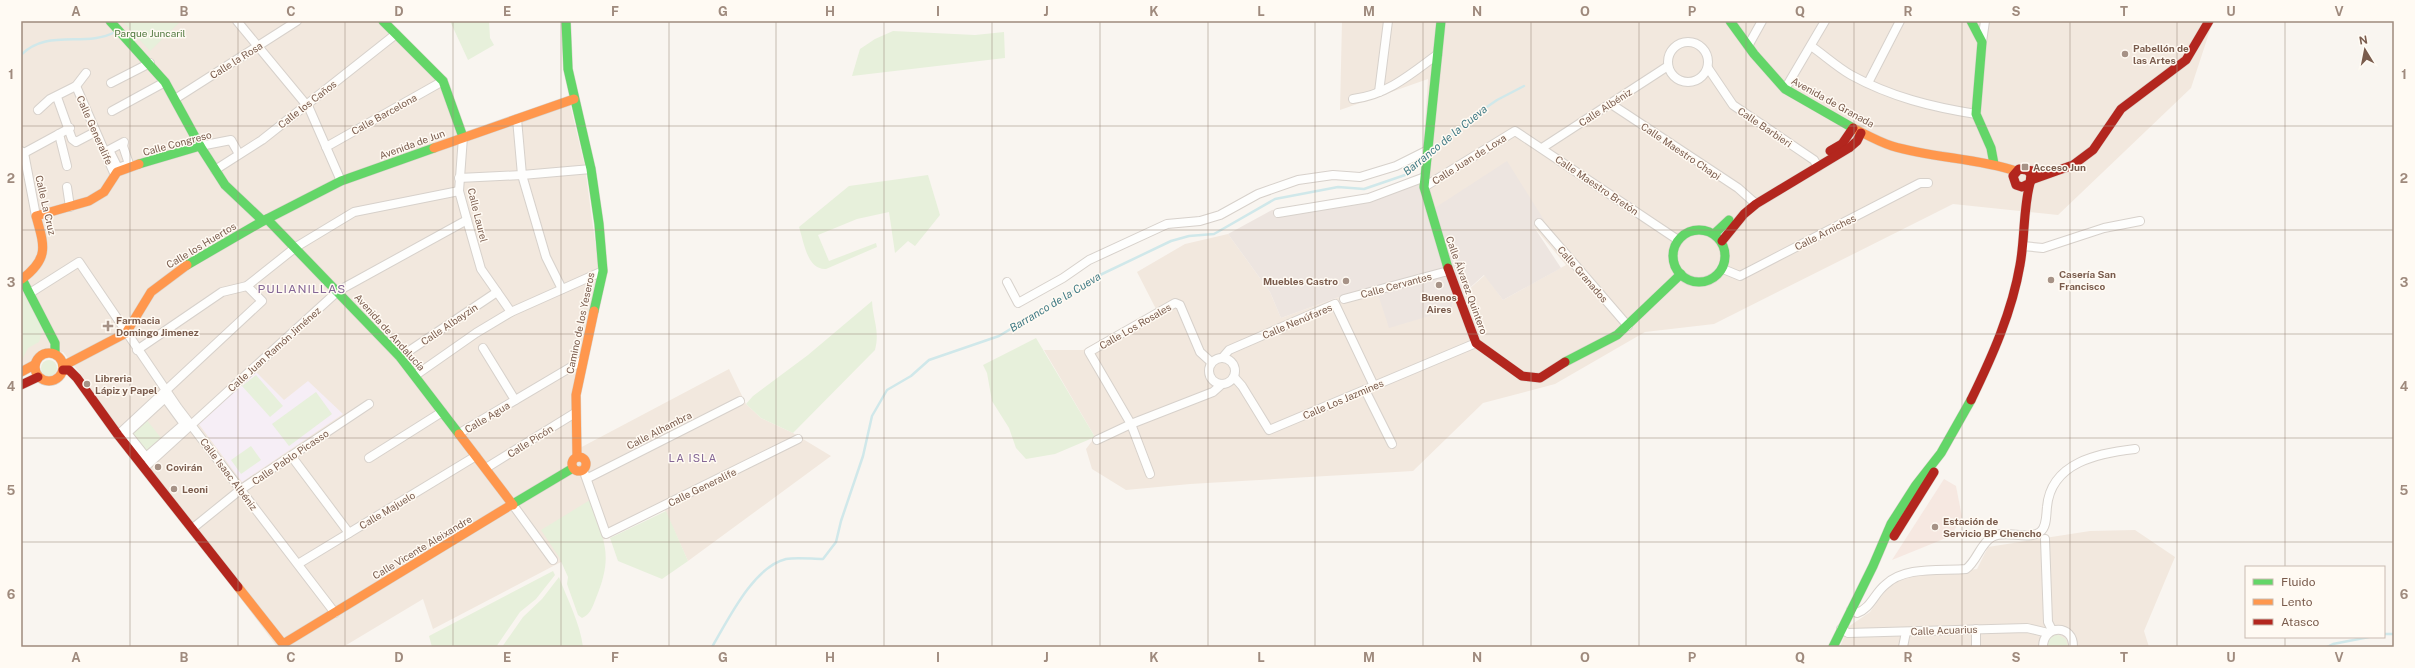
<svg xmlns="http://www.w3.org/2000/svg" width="2415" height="668" font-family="'Public Sans',sans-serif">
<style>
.residential{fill:#f2e8de}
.commercial{fill:#f6e8e1}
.industrial{fill:#ede5e0}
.education{fill:#f6eef6}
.green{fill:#e7f0db}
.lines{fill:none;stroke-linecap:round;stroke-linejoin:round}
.stream{stroke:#d0e8ea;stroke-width:2.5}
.street-casing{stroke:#d7d1cb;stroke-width:10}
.fast-casing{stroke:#d9d2cb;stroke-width:10}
.slow-casing{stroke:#d9d2cb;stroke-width:10}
.jam-casing{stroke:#d9d2cb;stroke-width:10}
.street{stroke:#fefefd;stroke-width:8}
.fast{stroke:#63d668;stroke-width:9}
.slow{stroke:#ff974d;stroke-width:9}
.jam{stroke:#b3261e;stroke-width:9}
.grid{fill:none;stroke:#9f8a7d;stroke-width:1;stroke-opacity:0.55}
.poi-dot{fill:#a69286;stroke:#fffaf3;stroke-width:1.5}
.labels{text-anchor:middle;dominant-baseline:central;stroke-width:3;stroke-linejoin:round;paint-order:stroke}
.park-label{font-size:10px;fill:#537a41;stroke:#fffaf3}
.poi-label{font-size:10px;font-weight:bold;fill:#7a5c4d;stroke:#fffaf3;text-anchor:start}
.street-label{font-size:10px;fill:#7a5c4d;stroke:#fffaf3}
.water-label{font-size:11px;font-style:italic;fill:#437c86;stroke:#fffaf3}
.neighbourhood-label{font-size:11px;letter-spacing:1px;fill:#846695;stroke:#fffaf3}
.quarter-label{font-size:12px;letter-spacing:1px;fill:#846695;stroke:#fffaf3}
.neatline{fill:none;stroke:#9f8a7d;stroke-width:1.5}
.grid-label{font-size:13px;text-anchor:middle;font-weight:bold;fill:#9f8a7d}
</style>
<rect width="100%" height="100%" fill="#f9f5f0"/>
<!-- residential -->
<g class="residential">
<path d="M21 21H385L445 80 463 139 570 104 585 167 599 271 573 399 576 450 729 369 746 404 761 418 793 433 831 456 688 561 664 508 433 629 423 599 343 647H277L120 435 86 381 63 352 21 367Z"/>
<path d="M1342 21H2213L2191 88 2058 215 1953 204 1714 324 1645 332 1555 384 1483 403 1413 471 1190 484 1126 490 1092 469 1086 449 1095 437 1044 350H1083L1156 309 1137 272 1185 244 1228 234 1270 292 1281 318 1336 298 1376 288 1453 309 1452 304 1485 275 1503 300 1566 265 1534 227 1543 220 1426 213 1421 180 1428 79 1340 110Z"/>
<path d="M2135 530 2175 557 2144 631 2149 647H1840L1848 627 1870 612 1891 583 1903 577 1977 569 1988 547 2090 531Z"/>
</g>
<!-- commercial -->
<path class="commercial" d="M1944 479 1956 486 1962 517 1951 536 1892 560Z"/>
<!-- industrial -->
<path class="industrial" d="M1507 161 1544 220 1534 227 1561 268 1503 300 1484 275 1452 304 1453 309 1389 328 1376 288 1336 298 1281 318 1270 292 1228 234 1272 210 1376 195 1421 180 1427 213Z"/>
<!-- education -->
<path class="education" d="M255 371 284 400 308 381 343 414 242 482 198 423Z"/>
<!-- green -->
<g class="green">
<path d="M122 21H181L150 51Z"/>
<path d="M450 21H489L490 38 494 45 468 60Z"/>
<path d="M893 31 975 35 1004 32 1005 58 852 76 860 49 875 39Z"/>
<path d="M928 175 940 215 915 246 908 241 895 253 889 212 857 219 818 235 829 261 876 243 877 247 826 269C807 270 804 242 799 227L849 186Z"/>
<path d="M21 290 43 329 39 342 28 348 21 362Z"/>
<path d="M872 301C873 320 880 331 875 350L793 433 761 418 746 404 753 396 808 355Z"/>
<path d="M1036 338 1095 437 1055 454 1026 459 1016 448 1009 428 992 401 987 373 983 365Z"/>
<circle cx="49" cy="368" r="8"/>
<path d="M256 375 283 406 270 417 242 386Z"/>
<path d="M316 392 332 414 289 446 272 424Z"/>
<path d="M146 419 161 438 146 451 131 433Z"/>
<path d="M251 446 261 460 241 474 231 460Z"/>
<path d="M590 500C604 542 614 554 596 598 593 606 590 615 582 618L578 615 567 584 568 577 559 557 541 530Z"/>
<path d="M666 511 688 561 662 579 618 561 610 538Z"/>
<path d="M553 571 555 575 536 599 520 612 496 647H432L429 636Z"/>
<path d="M559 577C568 601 580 623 583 647H502L523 617 542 599Z"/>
<path d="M2057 634 2066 639 2068 647H2048L2049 638Z"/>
</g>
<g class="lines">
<!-- stream -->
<g class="stream">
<path d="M21 55C47 28 86 48 115 32"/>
<path d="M1432 152 1468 120 1497 100 1524 86"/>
<path d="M2384 634H2394"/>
<path d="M712 647C728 620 753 567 786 559 797 557 812 559 823 559L836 542 841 521 863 456 872 416 887 390 911 376 929 360 999 336 1100 275 1171 241 1189 236 1214 234 1275 199 1338 187 1364 189 1405 175 1422 160"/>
<path d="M2327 647 2333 644 2369 637"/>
</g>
<defs>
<g id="street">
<path d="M237 21 309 108 341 181"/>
<circle cx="1688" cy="62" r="20"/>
<path d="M1982 42 1985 21"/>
<path d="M1748 46 1762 21"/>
<path d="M1811 46C1824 55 1837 67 1851 75 1891 97 1932 107 1976 114"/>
<path d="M1708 68 1733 105 1814 160 1818 167"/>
<path d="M111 83 150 63"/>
<path d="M1868 83 1900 21"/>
<path d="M76 86 114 173"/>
<path d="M1785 89 1825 21"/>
<path d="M1379 92 1388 21"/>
<path d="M57 97 72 139 76 142 95 132"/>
<path d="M175 99 297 21"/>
<path d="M1353 99C1387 95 1411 74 1438 54"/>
<path d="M1611 104 1738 188 1756 204"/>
<path d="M38 110 50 99 76 86 86 73"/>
<path d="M112 111 165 82"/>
<path d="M517 119 522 175 546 257 562 289"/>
<path d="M59 134 67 166"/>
<path d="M463 137 459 191 467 220 481 269 511 312"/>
<path d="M124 142 123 146 129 164 118 168 109 150Z"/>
<path d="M200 146 231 140 239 154"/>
<path d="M326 147 443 81"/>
<path d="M1542 148 1668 66"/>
<path d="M21 151 24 153 36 216"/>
<path d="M24 153 70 128"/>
<path d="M215 170 262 140 396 34"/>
<path d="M459 178 522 175 591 169"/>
<path d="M67 187 70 207"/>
<path d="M1424 187 1515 131 1678 240"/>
<path d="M1278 213 1369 198 1425 177"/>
<path d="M1539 223 1628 326"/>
<path d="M2023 246 2043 248 2104 228 2140 221"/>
<path d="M1723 269 1740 276 1920 183H1928"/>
<path d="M1007 282 1018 303 1063 278 1089 260 1167 224 1200 221 1220 215 1258 194 1298 180 1333 175 1360 177 1396 166 1426 151"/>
<path d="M30 293 79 262 178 408 335 613"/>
<path d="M1344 299 1448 271"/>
<path d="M483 348 515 400"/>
<path d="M137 350 222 292 247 286 296 247 354 212 459 191"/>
<path d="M400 357 497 292"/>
<path d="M1223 357 1229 350 1335 304 1374 386"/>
<circle cx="1222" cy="371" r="13"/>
<path d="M416 375 476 333 511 312 603 271"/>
<path d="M1234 377 1242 386 1269 430 1476 343"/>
<path d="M1365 390 1392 444"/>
<path d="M165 398 184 424 146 457 127 433Z"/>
<path d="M458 434 583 360"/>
<path d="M118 435 262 301 247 286"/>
<path d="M1097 440 1131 424 1213 392 1222 384"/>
<path d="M292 457 349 533"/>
<path d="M369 458 442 412"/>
<path d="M145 467 338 291 467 220"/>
<path d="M486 468 575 413"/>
<path d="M583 469 606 534 798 439"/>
<path d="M1150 474 1131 424 1089 352 1175 303 1180 305 1200 352 1211 362"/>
<path d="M588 478 740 401"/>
<path d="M513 505 553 560"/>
<path d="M193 528 240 490 369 404"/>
<path d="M2045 539 2048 622 2052 630"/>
<path d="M298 564 476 456"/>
<path d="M1851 610 1857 613C1871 608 1874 594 1885 585 1904 566 1940 571 1966 569 1977 561 1980 544 1992 537 2006 529 2027 541 2040 532 2047 527 2046 515 2047 507 2051 462 2099 453 2135 449"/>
<path d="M1841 629 1848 633 2027 628 2048 633"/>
<path d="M1903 647 1906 632"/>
<path d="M1976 647V629"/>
<path d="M2043 647C2043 624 2074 624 2073 647"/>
</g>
<g id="fast">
<path d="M110 21 165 82 200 146 225 185 263 221"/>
<path d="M383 21 443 81 463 137"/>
<path d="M566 21 568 69 591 169 599 224 603 271 594 311"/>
<path d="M1441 21 1424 187 1448 268"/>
<path d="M1730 21 1754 54 1785 89 1853 128"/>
<path d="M1971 21 1982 42 1976 114 1991 148 1994 164"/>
<path d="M139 164 200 146"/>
<path d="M267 219 400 357 459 434"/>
<circle cx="1699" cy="256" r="26"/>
<path d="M1714 234 1729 220"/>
<path d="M187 265 263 221 341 181 434 148"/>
<path d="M21 277 55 343V354"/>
<path d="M1565 362 1617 335 1681 274"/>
<path d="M511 505 573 468"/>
<path d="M1833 647 1873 566 1891 524 1916 485 1941 453 1971 400"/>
</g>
<g id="slow">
<path d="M1853 128C1865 134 1879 142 1892 146 1932 158 1976 158 2016 171"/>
<path d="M434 148 574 99"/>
<path d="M22 279C50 258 44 245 36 216L89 201 104 192 117 172 139 164"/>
<circle cx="49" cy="367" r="14"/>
<path d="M63 366 126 333 151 292 187 265"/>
<path d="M21 372 34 365"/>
<path d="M459 434 513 505"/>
<path d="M577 457 576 395 594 311"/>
<circle cx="579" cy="464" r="7"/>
<path d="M238 587 283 644 511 505"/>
</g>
<g id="jam">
<path d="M1830 151 1842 144 1853 128"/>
<path d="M2027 170 2031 174 2030 183 2022 187 2016 185 2013 176 2019 169 2048 173"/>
<path d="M2031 180 2073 165 2093 150 2121 109 2186 60 2209 21"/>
<path d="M1722 241 1744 214 1756 204 1849 148 1857 141 1861 133"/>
<path d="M1448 268 1476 343 1522 376 1540 378 1565 362"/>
<path d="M63 370H69L77 378 118 435 238 587"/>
<path d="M21 385 38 377"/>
<path d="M1971 400C1992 357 2012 312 2020 265 2025 238 2023 210 2030 183"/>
<path d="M1894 536 1934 472"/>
</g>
</defs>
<!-- street casing -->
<use href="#street" class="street-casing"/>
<!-- fast casing -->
<use href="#fast" class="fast-casing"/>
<!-- slow casing -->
<use href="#slow" class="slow-casing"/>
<!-- jam casing -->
<use href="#jam" class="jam-casing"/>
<!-- street -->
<use href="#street" class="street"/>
<!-- fast -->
<use href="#fast" class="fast"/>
<!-- slow -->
<use href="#slow" class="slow"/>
<!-- jam -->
<use href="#jam" class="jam"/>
</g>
<!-- grid -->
<path class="grid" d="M130 21V647M238 21V647M345 21V647M453 21V647M561 21V647M669 21V647M776 21V647M884 21V647M992 21V647M1100 21V647M1208 21V647M1315 21V647M1423 21V647M1531 21V647M1639 21V647M1746 21V647M1854 21V647M1962 21V647M2070 21V647M2177 21V647M2285 21V567M21 126H2394M21 230H2394M21 334H2394M21 438H2394M21 542H2394M2285 637V647"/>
<!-- markers -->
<g class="poi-dot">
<circle cx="2125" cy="54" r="4"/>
<rect x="2021" y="163" width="8" height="8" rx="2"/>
<circle cx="2051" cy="280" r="4"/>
<circle cx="1346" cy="281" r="4"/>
<circle cx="1439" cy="285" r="4"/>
<path d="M106 320h4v4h4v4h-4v4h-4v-4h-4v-4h4z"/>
<circle cx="87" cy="384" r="4"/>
<circle cx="158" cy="467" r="4"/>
<circle cx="174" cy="489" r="4"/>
<circle cx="1935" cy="527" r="4"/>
</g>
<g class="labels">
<!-- park labels -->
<g class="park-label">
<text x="150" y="33">Parque Juncaril</text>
</g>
<!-- poi labels -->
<g class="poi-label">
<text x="2133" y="48">Pabellón de<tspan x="2133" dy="12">las Artes</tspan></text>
<text x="2033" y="167">Acceso Jun</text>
<text x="2059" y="274">Casería San<tspan x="2059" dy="12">Francisco</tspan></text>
<text x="1338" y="281" text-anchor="end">Muebles Castro</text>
<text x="1439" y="297" text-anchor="middle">Buenos<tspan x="1439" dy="12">Aires</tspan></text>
<text x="116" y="320">Farmacia<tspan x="116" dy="12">Domingo Jimenez</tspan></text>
<text x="95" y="378">Libreria<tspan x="95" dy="12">Lápiz y Papel</tspan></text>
<text x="166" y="467">Covirán</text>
<text x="182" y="489">Leoni</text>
<text x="1943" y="521">Estación de<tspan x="1943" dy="12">Servicio BP Chencho</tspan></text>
</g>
<!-- street labels -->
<g class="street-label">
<text transform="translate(236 60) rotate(-32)">Calle la Rosa</text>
<text transform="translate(1833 102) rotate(29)">Avenida de Granada</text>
<text transform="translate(307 104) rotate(-38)">Calle los Caños</text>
<text transform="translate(1605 107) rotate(-33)">Calle Albéniz</text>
<text transform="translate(384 114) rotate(-29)">Calle Barcelona</text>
<text transform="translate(1765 127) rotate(34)">Calle Barbieri</text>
<text transform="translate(95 130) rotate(66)">Calle Generalife</text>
<text transform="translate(177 143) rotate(-15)">Calle Congreso</text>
<text transform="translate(412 144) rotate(-20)">Avenida de Jun</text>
<text transform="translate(1681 151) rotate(34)">Calle Maestro Chapi</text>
<text transform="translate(1469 159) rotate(-32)">Calle Juan de Loxa</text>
<text transform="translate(1597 185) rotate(34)">Calle Maestro Bretón</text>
<text transform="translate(46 205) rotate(77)">Calle La Cruz</text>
<text transform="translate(478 215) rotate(76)">Calle Laurel</text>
<text transform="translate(1825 232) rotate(-27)">Calle Arniches</text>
<text transform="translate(201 245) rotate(-31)">Calle los Huertos</text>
<text transform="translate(1583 274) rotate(49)">Calle Granados</text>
<text transform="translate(1396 285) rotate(-15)">Calle Cervantes</text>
<text transform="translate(1467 285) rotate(70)">Calle Álvarez Quintero</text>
<text transform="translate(1297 321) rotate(-23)">Calle Nenúfares</text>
<text transform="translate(580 323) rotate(-78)">Camino de los Yeseros</text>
<text transform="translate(449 324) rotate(-34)">Calle Albayzin</text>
<text transform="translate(1135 326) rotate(-30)">Calle Los Rosales</text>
<text transform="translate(390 332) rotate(48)">Avenida de Andalucía</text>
<text transform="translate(274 349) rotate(-42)">Calle Juan Ramón Jiménez</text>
<text transform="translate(1343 399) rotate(-23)">Calle Los Jazmines</text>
<text transform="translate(487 417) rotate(-31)">Calle Agua</text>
<text transform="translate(659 430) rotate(-27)">Calle Alhambra</text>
<text transform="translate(530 441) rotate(-32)">Calle Picón</text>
<text transform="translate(290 457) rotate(-34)">Calle Pablo Picasso</text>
<text transform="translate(229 474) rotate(53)">Calle Isaac Albéniz</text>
<text transform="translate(702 487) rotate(-26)">Calle Generalife</text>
<text transform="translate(387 510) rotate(-31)">Calle Majuelo</text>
<text transform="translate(422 547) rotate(-31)">Calle Vicente Aleixandre</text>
<text transform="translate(1944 630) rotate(-2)">Calle Acuarius</text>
</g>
<!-- water labels -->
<g class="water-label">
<text transform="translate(1445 140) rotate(-39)">Barranco de la Cueva</text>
<text transform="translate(1055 302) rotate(-31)">Barranco de la Cueva</text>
</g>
<!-- neighbourhood labels -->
<g class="neighbourhood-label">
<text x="693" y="458">LA ISLA</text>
</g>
<!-- quarter labels -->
<g class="quarter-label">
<text x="302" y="289">PULIANILLAS</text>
</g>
</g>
<!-- border -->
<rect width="2415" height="668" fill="none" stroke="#fffaf3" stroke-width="44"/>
<!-- legend -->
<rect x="2245" y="566" width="140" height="72" fill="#fffaf3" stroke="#cabbb1"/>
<rect x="2253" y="579" width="20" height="6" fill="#63d668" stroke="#cabbb1"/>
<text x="2281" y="586" font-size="12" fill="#7a5c4d">Fluido</text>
<rect x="2253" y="599" width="20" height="6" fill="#ff974d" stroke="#cabbb1"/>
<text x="2281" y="606" font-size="12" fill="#7a5c4d">Lento</text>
<rect x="2253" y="619" width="20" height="6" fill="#b3261e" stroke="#cabbb1"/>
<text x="2281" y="626" font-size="12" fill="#7a5c4d">Atasco</text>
<!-- north arrow -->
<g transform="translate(2365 50) rotate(350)" stroke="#fffaf3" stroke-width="3" paint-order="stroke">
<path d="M0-3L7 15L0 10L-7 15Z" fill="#7a5c4d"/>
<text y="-6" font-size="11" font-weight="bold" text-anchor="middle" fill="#7a5c4d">N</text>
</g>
<rect x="22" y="22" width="2371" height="624" class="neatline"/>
<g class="grid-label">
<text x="76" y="16">A</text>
<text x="184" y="16">B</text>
<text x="291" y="16">C</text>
<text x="399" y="16">D</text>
<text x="507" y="16">E</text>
<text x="615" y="16">F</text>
<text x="723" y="16">G</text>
<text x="830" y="16">H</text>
<text x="938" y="16">I</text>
<text x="1046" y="16">J</text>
<text x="1154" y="16">K</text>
<text x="1261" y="16">L</text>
<text x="1369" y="16">M</text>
<text x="1477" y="16">N</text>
<text x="1585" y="16">O</text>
<text x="1692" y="16">P</text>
<text x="1800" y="16">Q</text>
<text x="1908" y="16">R</text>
<text x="2016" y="16">S</text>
<text x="2124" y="16">T</text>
<text x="2231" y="16">U</text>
<text x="2339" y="16">V</text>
<text x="11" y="79">1</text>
<text x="2404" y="79">1</text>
<text x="11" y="183">2</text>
<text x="2404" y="183">2</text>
<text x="11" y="287">3</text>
<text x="2404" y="287">3</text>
<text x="11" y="391">4</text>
<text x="2404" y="391">4</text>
<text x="11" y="495">5</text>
<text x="2404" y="495">5</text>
<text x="11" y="599">6</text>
<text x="2404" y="599">6</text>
<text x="76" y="662">A</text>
<text x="184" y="662">B</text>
<text x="291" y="662">C</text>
<text x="399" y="662">D</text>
<text x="507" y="662">E</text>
<text x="615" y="662">F</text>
<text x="723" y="662">G</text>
<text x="830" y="662">H</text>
<text x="938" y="662">I</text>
<text x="1046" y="662">J</text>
<text x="1154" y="662">K</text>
<text x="1261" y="662">L</text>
<text x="1369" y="662">M</text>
<text x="1477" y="662">N</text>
<text x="1585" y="662">O</text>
<text x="1692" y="662">P</text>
<text x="1800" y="662">Q</text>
<text x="1908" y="662">R</text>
<text x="2016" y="662">S</text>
<text x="2124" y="662">T</text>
<text x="2231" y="662">U</text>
<text x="2339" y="662">V</text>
</g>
</svg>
